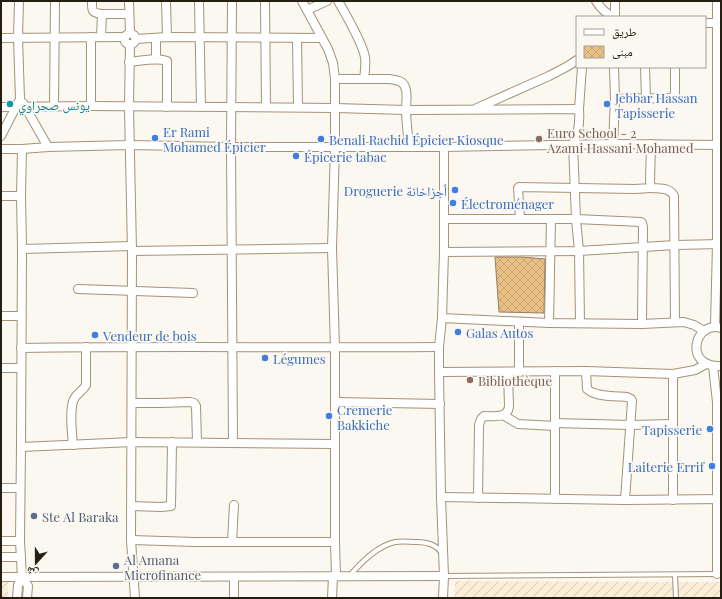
<svg xmlns="http://www.w3.org/2000/svg" width="722" height="599" font-family="'Playfair Display','Noto Naskh Arabic',serif">
<style>
.industrial{fill:url(#industrial-furrows)}
.building{fill:url(#building-cross-hatch);stroke:#948064}
.lines{fill:none;stroke-linecap:round;stroke-linejoin:round}
.service-casing{stroke:#a69275;stroke-width:6}
.minor-casing{stroke:#a69275;stroke-width:10}
.service{stroke:#fff;stroke-width:4}
.minor{stroke:#fff;stroke-width:8}
.culture-dot{fill:#0f9aa8;stroke:#fbf7f1;stroke-width:1.5}
.shop-dot{fill:#3f7fe0;stroke:#fbf7f1;stroke-width:1.5}
.education-dot{fill:#8d6e63;stroke:#fbf7f1;stroke-width:1.5}
.service-dot{fill:#5c6f8a;stroke:#fbf7f1;stroke-width:1.5}
.labels{text-anchor:middle;dominant-baseline:central;stroke-width:3.5;stroke-linejoin:round;paint-order:stroke}
.shop-label{font-size:13px;fill:#366cbe;stroke:#fbf7f1;text-anchor:start}
.culture-label{font-size:13px;fill:#0d838f;stroke:#fbf7f1;text-anchor:start}
.education-label{font-size:13px;fill:#785e54;stroke:#fbf7f1;text-anchor:start}
.service-label{font-size:13px;fill:#4e5e75;stroke:#fbf7f1;text-anchor:start}
</style>
<defs>
<pattern id="industrial-furrows" width="10" height="10" patternUnits="userSpaceOnUse"><rect width="10" height="10" fill="#fbecd5"/><path d="M-1 1l2-2M0 10L10 0M9 11l2-2" fill="none" stroke="#d7cab6"/></pattern>
<pattern id="building-cross-hatch" width="8" height="8" patternUnits="userSpaceOnUse"><rect width="8" height="8" fill="#e9c185"/><path d="M0 0l8 8M0 8l8-8" fill="none" stroke="#c8a572"/></pattern>
</defs>
<rect width="100%" height="100%" fill="#fbf7f1"/>
<!-- industrial -->
<g class="industrial">
<rect x="1" y="581" width="7" height="17"/>
<path d="M455 581 721 582V598H454Z"/>
</g>
<!-- building -->
<path class="building" d="M495 257H522L545 259 544 313 499 312Z"/>
<g class="lines">
<defs>
<g id="service">
<path d="M350 575C362 562 377 546 395 542 402 541 410 542 417 542 427 542 436 544 442 553"/>
<path d="M675 575 676 598"/>
<path d="M444 576 721 574"/>
</g>
<g id="minor">
<path d="M92 1C92 10 91 13 102 14L101 37"/>
<path d="M129 1 130 33"/>
<path d="M166 1 167 37"/>
<path d="M199 1 201 107"/>
<path d="M232 1 231 147 233 443"/>
<path d="M265 1 266 107"/>
<path d="M302 1 328 49 333 63 335 79V146L332 248 335 348V542L336 576"/>
<path d="M338 1C346 15 362 42 365 57 366 64 365 71 364 79"/>
<path d="M596 1C601 9 605 13 613 17"/>
<path d="M307 10 327 1"/>
<path d="M102 14H129"/>
<path d="M615 17V1"/>
<path d="M705 23H721"/>
<circle cx="130" cy="39" r="5.5"/>
<path d="M1 38 125 37"/>
<path d="M297 38 298 107"/>
<path d="M136 39 167 37 321 38"/>
<path d="M130 44 129 107 132 251 131 540 135 598"/>
<path d="M156 59V38"/>
<path d="M129 62C141 61 156 57 167 61V107"/>
<path d="M645 67 646 98"/>
<path d="M335 79H389C395 80 403 80 405 87 408 93 406 102 406 109 406 121 408 134 409 146"/>
<path d="M615 99 672 98 675 94V67"/>
<path d="M23 103 48 147"/>
<path d="M54 106 55 1"/>
<path d="M91 106V37"/>
<path d="M1 107 91 106 335 108 406 110 579 109C580 122 579 133 573 144L576 219 579 251 580 323"/>
<path d="M477 108 549 76 568 66 577 60"/>
<path d="M579 109 582 67"/>
<path d="M1 136 20 99 18 38 19 1"/>
<path d="M613 144 615 99 614 67"/>
<path d="M1 149H22L48 147 130 145 231 147H444L613 144 721 145"/>
<path d="M22 149 21 196 22 249 21 447 20 541 22 577 28 586 27 598"/>
<path d="M651 188C659 189 670 187 674 196L675 322"/>
<path d="M1 196H21"/>
<path d="M444 219H576L641 222 642 223 643 227 642 324"/>
<path d="M520 219 518 188 519 187 635 189 651 188 650 181 651 144"/>
<path d="M22 249 132 246"/>
<path d="M132 251 332 248"/>
<path d="M444 252 579 251 675 245 721 244"/>
<path d="M78 289 193 293"/>
<path d="M1 316H21"/>
<path d="M442 318 549 323 642 324 684 322 694 325 704 331"/>
<path d="M549 323 551 219"/>
<path d="M715 326 717 244V1"/>
<path d="M721 328C694 320 683 368 721 366"/>
<path d="M21 348C161 346 300 348 439 347"/>
<path d="M713 366 717 402V574"/>
<path d="M1 368H21"/>
<path d="M555 371V499"/>
<path d="M586 371 587 389C595 397 616 396 627 397L631 399 632 401 625 500"/>
<path d="M439 372 586 371 673 374 695 370 706 364"/>
<path d="M519 372V322"/>
<path d="M673 374V500"/>
<path d="M335 402 440 404"/>
<path d="M132 403H160L190 402 194 403 196 406 197 442"/>
<path d="M503 415 518 424 555 426"/>
<path d="M555 423 630 425 673 424"/>
<path d="M73 445C72 433 69 409 74 399 77 393 83 391 86 385V347"/>
<path d="M21 447 132 442 335 444"/>
<path d="M1 488H20"/>
<path d="M441 497 625 500 721 499"/>
<path d="M478 498 479 425 481 419 484 416C494 416 508 419 509 406L508 372"/>
<path d="M131 506 161 507 171 506 172 442"/>
<path d="M131 540 195 542H335"/>
<path d="M1 541H20"/>
<path d="M232 542 234 505"/>
<path d="M1 557H21"/>
<path d="M1 577 444 576"/>
<path d="M17 598 18 585 22 577"/>
<path d="M234 598V577"/>
<path d="M332 598 333 576"/>
<path d="M443 598 444 576 441 497 439 372V347L442 318 444 252V147"/>
</g>
</defs>
<!-- service casing -->
<use href="#service" class="service-casing"/>
<!-- minor casing -->
<use href="#minor" class="minor-casing"/>
<!-- service -->
<use href="#service" class="service"/>
<!-- minor -->
<use href="#minor" class="minor"/>
</g>
<!-- markers -->
<circle class="culture-dot" cx="10" cy="104" r="4"/>
<g class="shop-dot">
<circle cx="607" cy="104" r="4"/>
<circle cx="155" cy="138" r="4"/>
<circle cx="321" cy="139" r="4"/>
<circle cx="296" cy="156" r="4"/>
<circle cx="455" cy="190" r="4"/>
<circle cx="453" cy="203" r="4"/>
<circle cx="458" cy="332" r="4"/>
<circle cx="95" cy="335" r="4"/>
<circle cx="265" cy="358" r="4"/>
<circle cx="329" cy="416" r="4"/>
<circle cx="710" cy="429" r="4"/>
<circle cx="712" cy="466" r="4"/>
</g>
<g class="education-dot">
<circle cx="539" cy="139" r="4"/>
<circle cx="470" cy="380" r="4"/>
</g>
<g class="service-dot">
<circle cx="34" cy="516" r="4"/>
<circle cx="116" cy="566" r="4"/>
</g>
<g class="labels">
<!-- shop labels -->
<g class="shop-label">
<text x="615" y="97">Jebbar Hassan<tspan x="615" dy="15">Tapisserie</tspan></text>
<text x="163" y="131">Er Rami<tspan x="163" dy="15">Mohamed Épicier</tspan></text>
<text x="329" y="139">Benali Rachid Épicier Kiosque</text>
<text x="304" y="156">Épicerie tabac</text>
<text x="447" y="190" text-anchor="end">Droguerie أجزاخانة</text>
<text x="461" y="203">Électroménager</text>
<text x="466" y="332">Galas Autos</text>
<text x="103" y="335">Vendeur de bois</text>
<text x="273" y="358">Légumes</text>
<text x="337" y="409">Cremerie<tspan x="337" dy="15">Bakkiche</tspan></text>
<text x="702" y="429" text-anchor="end">Tapisserie</text>
<text x="704" y="466" text-anchor="end">Laiterie Errif</text>
</g>
<!-- culture labels -->
<g class="culture-label">
<text x="18" y="104">يونس صحراوي</text>
</g>
<!-- education labels -->
<g class="education-label">
<text x="547" y="132">Euro School - 2<tspan x="547" dy="15">Azami Hassani Mohamed</tspan></text>
<text x="478" y="380">Bibliothèque</text>
</g>
<!-- service labels -->
<g class="service-label">
<text x="42" y="516">Ste Al Baraka</text>
<text x="124" y="559">Al Amana<tspan x="124" dy="15">Microfinance</tspan></text>
</g>
</g>
<!-- border -->
<rect width="722" height="599" fill="none" stroke="#251e12" stroke-width="4"/>
<!-- legend -->
<rect x="576" y="16" width="130" height="52" fill="#fbf7f1" stroke="#a5a098"/>
<rect x="584" y="29" width="20" height="6" fill="#ffffff" stroke="#a5a098"/>
<text x="612" y="36" font-size="12" fill="#251e12">طريق</text>
<rect x="584" y="46" width="20" height="12" fill="url(#building-cross-hatch)" stroke="#a5a098"/>
<text x="612" y="56" font-size="12" fill="#251e12">مبنى</text>
<!-- north arrow -->
<g transform="translate(36 563) rotate(201)" stroke="#fbf7f1" stroke-width="3" paint-order="stroke">
<path d="M0-3L7 15L0 10L-7 15Z" fill="#251e12"/>
<text y="-6" font-size="11" font-weight="bold" text-anchor="middle" fill="#251e12">ش</text>
</g>
</svg>
